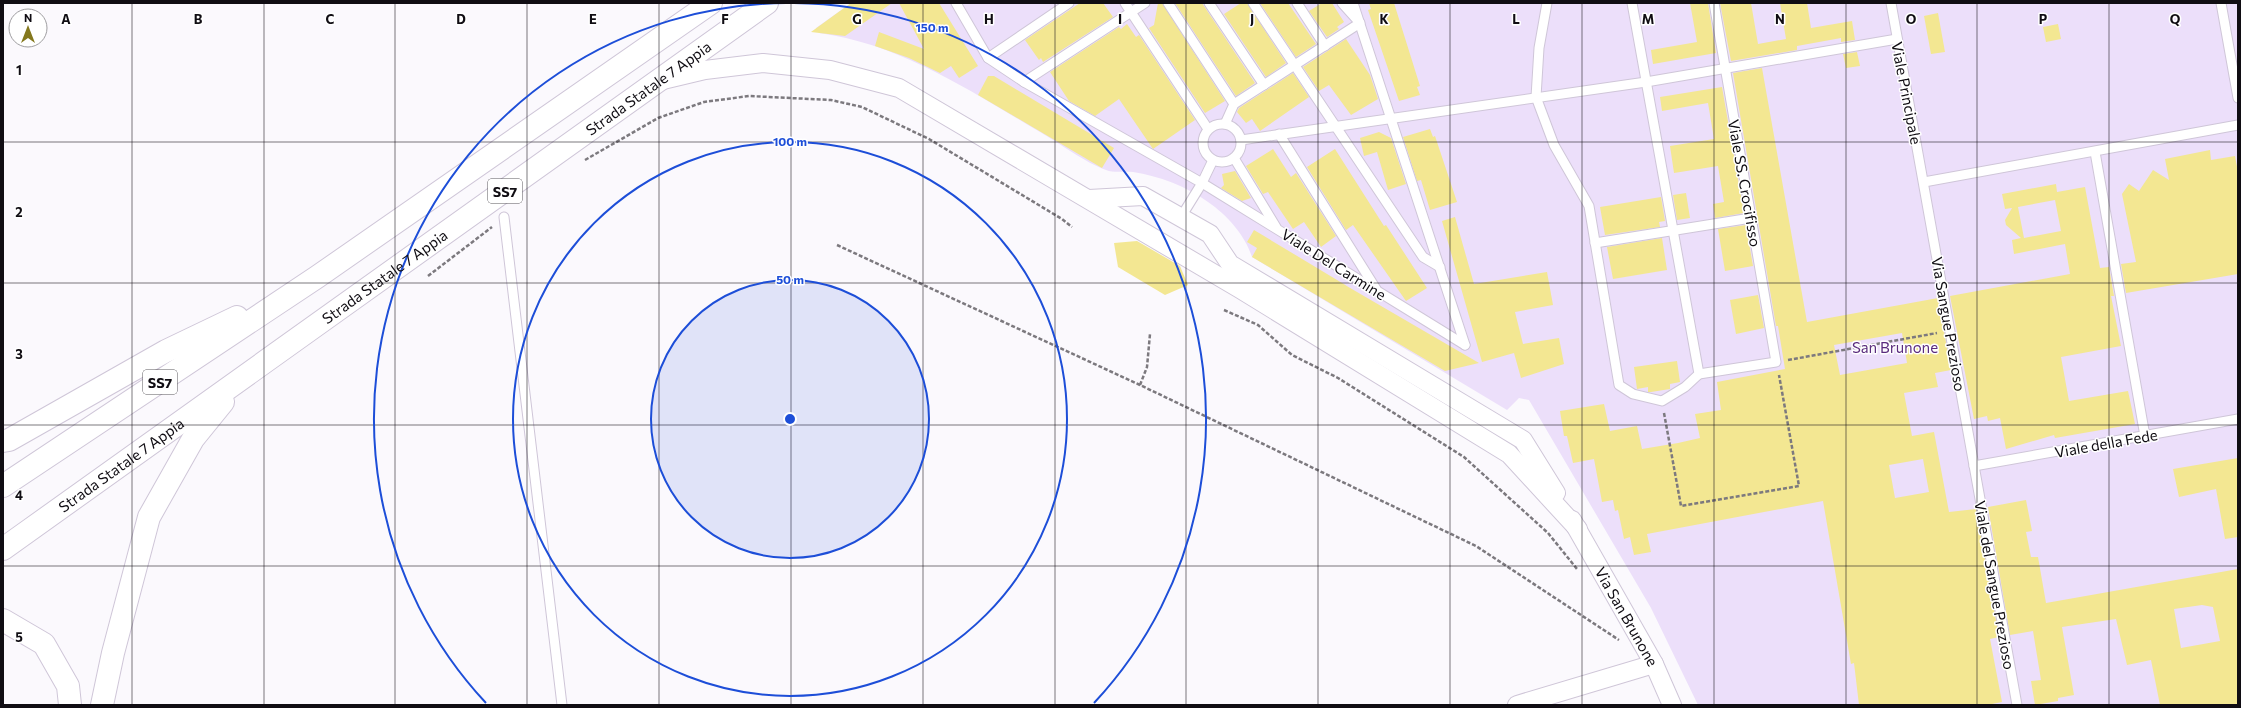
<svg xmlns="http://www.w3.org/2000/svg" width="2241" height="708" font-family="Commissioner,sans-serif">
<style>
.green{fill:#ecdffa}
.building{fill:#f3e792;fill-rule:evenodd}
.lines{fill:none;stroke-linecap:round;stroke-linejoin:round}
.lane-casing{stroke:#cfc6d8;stroke-width:11}
.street-casing{stroke:#cfc6d8;stroke-width:20}
.highway-casing{stroke:#cfc6d8;stroke-width:24}
.path{stroke:#7c797e;stroke-width:2.5;stroke-dasharray:4 2;stroke-linecap:butt}
.lane{stroke:#fff;stroke-width:9}
.street{stroke:#fff;stroke-width:18}
.highway{stroke:#fff;stroke-width:22}
.grid{fill:none;stroke:#100d13;stroke-width:1;stroke-opacity:0.55}
.ring{fill:none;stroke:#1d4ed8;stroke-width:2}
.labels{text-anchor:middle;dominant-baseline:central;stroke-width:3;stroke-linejoin:round;paint-order:stroke}
.shield{fill:#fff;stroke:#58565a;stroke-width:1}
.shield-label{font-size:14px;font-weight:bold;fill:#100d13}
.street-label{font-size:15px;fill:#100d13;stroke:#fff}
.park-label{font-size:15px;fill:#5a2c7e;stroke:#fff}
.grid-label{font-size:13px;text-anchor:middle;font-weight:bold;fill:#100d13;stroke:#fff;stroke-width:3;stroke-linejoin:round;paint-order:stroke}
.centre{fill:#1d4ed8;stroke:#fff;stroke-width:2}
.ring-label{font-size:12px;text-anchor:middle;font-weight:bold;fill:#1d4ed8;stroke:#fff;stroke-width:3;stroke-linejoin:round;paint-order:stroke}
</style>
<rect width="100%" height="100%" fill="#fbf9fd"/>
<!-- green -->
<path class="green" d="M851 3H2238V705H1698L1651 608 1529 400 1519 398 1507 410 1252 257C1245 235 1227 215 1208 202 1186 186 1159 176 1133 172 1124 171 1113 173 1106 170 1086 163 1059 143 1040 132 970 91 901 44 819 33L816 28Z"/>
<!-- building -->
<g class="building">
<path d="M851 3H892L845 36 811 32Z"/>
<path d="M899 3H939L978 66 959 78 951 66 940 73 909 58 875 46 879 32 924 49Z"/>
<path d="M1080 3H1103L1113 17 1043 62 1041 58 1039 60 1025 40Z"/>
<path d="M1158 3H1162L1225 101 1205 113 1149 28 1154 25Z"/>
<path d="M1175 3H1202L1255 83 1236 96Z"/>
<path d="M1241 3H1247L1286 63 1266 77 1224 14Z"/>
<path d="M1260 3H1288L1316 44 1296 57Z"/>
<path d="M1322 3H1332L1344 22 1337 27 1339 29 1327 37 1309 11Z"/>
<path d="M1369 3H1394L1420 86 1417 87 1420 95 1399 101 1368 10 1371 9Z"/>
<path d="M1690 3H1708L1716 53 1653 64 1651 50 1697 42Z"/>
<path d="M1720 3H1751L1758 44 1786 39 1780 3H1807L1811 28 1852 21 1855 40 1841 42V38L1797 46V50L1731 61Z"/>
<path d="M1938 13 1945 52 1931 54 1924 16Z"/>
<path d="M1127 24 1136 37 1139 35 1195 120 1153 149 1119 99 1095 116 1069 101 1050 72 1119 27 1121 29Z"/>
<path d="M2058 24 2061 39 2046 42 2043 27Z"/>
<path d="M1346 39 1370 75 1378 99 1351 115 1329 85 1319 91 1303 67Z"/>
<path d="M1857 52 1860 66 1846 68 1843 54Z"/>
<path d="M1762 68 1807 322 1938 298 1951 370 1935 373 1938 387 1904 393 1912 436 1934 432 1949 512 1976 509 1999 637 1990 639 2002 702 1987 705H1859L1854 663 1851 664 1823 501 1647 534 1651 552 1634 555 1630 537 1624 539 1618 510 1615 511 1613 500 1602 502 1594 459 1573 463 1567 436H1564L1560 411 1604 404 1610 431 1637 426 1642 449 1678 443 1700 438 1695 414 1721 410 1717 382 1785 369 1778 326H1776L1733 73ZM1902 333 1907 363 1840 375 1834 345ZM1923 459 1929 492 1895 498 1889 465Z"/>
<path d="M1293 73 1309 97 1260 131 1252 119 1246 123 1237 112 1239 108Z"/>
<path d="M988 76H994L1114 148 1102 168 978 95Z"/>
<path d="M1722 87 1744 213 1715 218 1713 204 1724 202 1718 166 1674 173 1670 146 1714 139 1708 103 1662 111 1660 97Z"/>
<path d="M1430 129 1433 137 1435 136 1457 202 1430 210 1421 180 1417 181 1403 137Z"/>
<path d="M1379 132 1391 138 1406 184 1388 190 1377 152 1364 156 1360 138Z"/>
<path d="M1273 149 1291 177 1296 173 1336 236 1321 247 1304 222 1293 229 1268 192 1263 194 1246 166Z"/>
<path d="M1335 149 1384 226 1386 225 1427 288 1406 301 1353 225 1346 230 1307 167Z"/>
<path d="M2210 150 2211 160 2235 156 2238 172V274L2126 293 2121 264 2136 262 2122 194 2129 184 2139 191 2153 170 2169 180 2165 159Z"/>
<path d="M1235 171 1251 198 1242 201 1221 188 1224 185 1222 174Z"/>
<path d="M2056 184 2057 192 2085 187 2100 268 2109 267 2114 296H2111L2121 346 2061 357 2069 401 2128 391 2135 424 2055 438 2054 435 2006 449 2000 418 1988 421 1987 416 1974 419 1950 296 2070 274 2065 244 2014 254 2012 240 2021 238 2006 225 2005 220 2012 208 2005 209 2002 194ZM2055 200 2061 231 2024 238 2018 207Z"/>
<path d="M1686 193 1690 218 1677 220 1673 195Z"/>
<path d="M1661 197 1665 221 1659 222 1660 227 1605 235 1600 207Z"/>
<path d="M1455 217 1474 284 1547 272 1553 305 1515 312 1523 344 1559 338 1564 364 1521 378 1514 353 1482 362 1442 221Z"/>
<path d="M1746 225 1753 266 1725 271 1718 229Z"/>
<path d="M1254 230 1347 286 1345 285 1479 363 1445 371 1252 257 1257 248 1247 242Z"/>
<path d="M1662 238 1667 270 1613 279 1607 247Z"/>
<path d="M1137 241 1180 266 1188 285 1165 295 1118 267 1114 243Z"/>
<path d="M1758 295 1764 328 1736 334 1730 300Z"/>
<path d="M1677 361 1680 382 1670 384V389L1651 392H1648V387L1637 389 1634 367Z"/>
<path d="M2238 458V537L2225 539 2216 489 2179 497 2173 469Z"/>
<path d="M2026 500 2032 531 2026 532 2031 557H2038L2046 603 2238 569V705H2160L2151 660 2127 665 2116 619 2062 627 2074 695 2058 698V701L2035 705 2031 681 2041 680 2033 631 2010 635 1988 507ZM2202 605 2213 607 2220 641 2181 648 2174 609Z"/>
</g>
<g class="lines">
<defs>
<g id="lane">
<path d="M956 3 988 58 1024 82 1202 183 1465 345"/>
<path d="M1125 3 1208 129"/>
<path d="M1168 3 1234 104"/>
<path d="M1209 3 1264 85"/>
<path d="M1253 3 1423 257 1440 267"/>
<path d="M1297 3 1325 46"/>
<path d="M1353 3 1465 345"/>
<path d="M1547 3 1539 48 1536 97 1554 145 1589 206 1619 385 1633 394 1662 401 1685 387 1699 374 1632 3"/>
<path d="M1891 3 2017 705"/>
<path d="M2221 3 2238 98"/>
<path d="M988 58 1069 3"/>
<path d="M1024 82 1145 3"/>
<circle cx="1222" cy="143" r="19"/>
<path d="M1225 124 1234 104 1360 23 1342 3"/>
<path d="M1279 134 1376 289"/>
<path d="M1241 140 1646 82 1897 39"/>
<path d="M2095 152 2145 436"/>
<path d="M1234 158 1276 227"/>
<path d="M1924 182 2238 125"/>
<path d="M504 217 562 705"/>
<path d="M1181 217 1202 183 1213 160"/>
<path d="M1595 243 1751 218"/>
<path d="M1699 374 1776 362 1714 3"/>
<path d="M1974 466 2238 419"/>
</g>
<g id="street">
<path d="M663 80 705 70 763 63 830 70 899 88 1240 289 1509 454 1578 529"/>
<path d="M1089 199 1143 196 1210 234 1230 264 1523 440 1556 493"/>
<path id="s1" d="M1572 520 1654 664 1672 705"/>
<path d="M1517 705 1654 664"/>
</g>
<g id="highway">
<path d="M3 441 9 440 166 351 237 317"/>
<path d="M3 486 317 277 711 3"/>
<path id="s2" d="M3 549 767 3"/>
<path d="M3 620 44 644 68 686 70 705"/>
<path d="M102 705 113 653 149 517 193 439 223 402"/>
</g>
</defs>
<!-- lane casing -->
<use href="#lane" class="lane-casing"/>
<!-- street casing -->
<use href="#street" class="street-casing"/>
<!-- highway casing -->
<use href="#highway" class="highway-casing"/>
<!-- path -->
<g class="path">
<path d="M585 160 658 118 704 102 749 96 831 100 862 107 929 139 1062 219 1072 227"/>
<path d="M837 245 1140 385 1476 546 1619 640"/>
<path d="M428 276 492 227"/>
<path d="M1224 310 1258 325 1292 355 1338 378 1464 457 1548 533 1577 569"/>
<path d="M1788 360 1937 333"/>
<path d="M1140 385 1147 367 1150 334"/>
<path d="M1664 413 1681 506 1799 486 1779 375"/>
</g>
<!-- lane -->
<use href="#lane" class="lane"/>
<!-- street -->
<use href="#street" class="street"/>
<!-- highway -->
<use href="#highway" class="highway"/>
</g>
<!-- grid -->
<path class="grid" d="M132 3V705M264 3V705M395 3V705M527 3V705M659 3V705M791 3V705M923 3V705M1055 3V705M1186 3V705M1318 3V705M1450 3V705M1582 3V705M1714 3V705M1846 3V705M1977 3V705M2109 3V705M3 142H2238M3 283H2238M3 425H2238M3 566H2238"/>
<!-- distance rings -->
<circle cx="790" cy="419" r="139" fill="#1d4ed8" fill-opacity=".12"/>
<g class="ring">
<circle cx="790" cy="419" r="139"/>
<circle cx="790" cy="419" r="277"/>
<path d="M486 703A416 416 0 0 1 786 3M794 3A416 416 0 0 1 1094 703"/>
</g>
<g class="labels">
<!-- shield labels -->
<g class="shield">
<rect x="488" y="179" width="34" height="24" rx="3"/>
<rect x="143" y="370" width="34" height="24" rx="3"/>
</g>
<g class="shield-label">
<text x="505" y="191">SS7</text>
<text x="160" y="382">SS7</text>
</g>
<!-- street labels -->
<g class="street-label">
<text stroke="none"><textPath href="#s2" startOffset="793">Strada Statale 7 Appia</textPath></text>
<text transform="translate(1907 93) rotate(79)">Viale Principale</text>
<text transform="translate(1745 183) rotate(80)">Viale SS. Crocifisso</text>
<text transform="translate(1334 264) rotate(32)">Viale Del Carmine</text>
<text stroke="none"><textPath href="#s2" startOffset="469">Strada Statale 7 Appia</textPath></text>
<text transform="translate(1949 324) rotate(80)">Via Sangue Prezioso</text>
<text transform="translate(2106 443) rotate(-10)">Viale della Fede</text>
<text stroke="none"><textPath href="#s2" startOffset="145">Strada Statale 7 Appia</textPath></text>
<text transform="translate(1995 585) rotate(80)">Viale del Sangue Prezioso</text>
<text stroke="none"><textPath href="#s1" startOffset="111">Via San Brunone</textPath></text>
</g>
<!-- park labels -->
<g class="park-label">
<text x="1895" y="347">San Brunone</text>
</g>
</g>
<g class="grid-label">
<text x="66" y="24">A</text>
<text x="198" y="24">B</text>
<text x="330" y="24">C</text>
<text x="461" y="24">D</text>
<text x="593" y="24">E</text>
<text x="725" y="24">F</text>
<text x="857" y="24">G</text>
<text x="989" y="24">H</text>
<text x="1120" y="24">I</text>
<text x="1252" y="24">J</text>
<text x="1384" y="24">K</text>
<text x="1516" y="24">L</text>
<text x="1648" y="24">M</text>
<text x="1780" y="24">N</text>
<text x="1911" y="24">O</text>
<text x="2043" y="24">P</text>
<text x="2175" y="24">Q</text>
<text x="19" y="75">1</text>
<text x="19" y="217">2</text>
<text x="19" y="359">3</text>
<text x="19" y="500">4</text>
<text x="19" y="642">5</text>
</g>
<circle cx="790" cy="419" r="6" class="centre"/>
<g class="ring-label">
<text x="932" y="32">150 m</text>
<text x="790" y="146">100 m</text>
<text x="790" y="284">50 m</text>
</g>
<!-- border -->
<rect width="2241" height="708" fill="none" stroke="#100d13" stroke-width="8"/>
<!-- north arrow -->
<g transform="translate(28 28)"><circle r="19" fill="#ffffff" stroke="#9f9ea1"/>
<path d="M0-3L7 15L0 10L-7 15Z" fill="#84781d"/>
<text y="-6" font-size="11" font-weight="bold" text-anchor="middle" fill="#100d13">N</text>
</g>
</svg>
